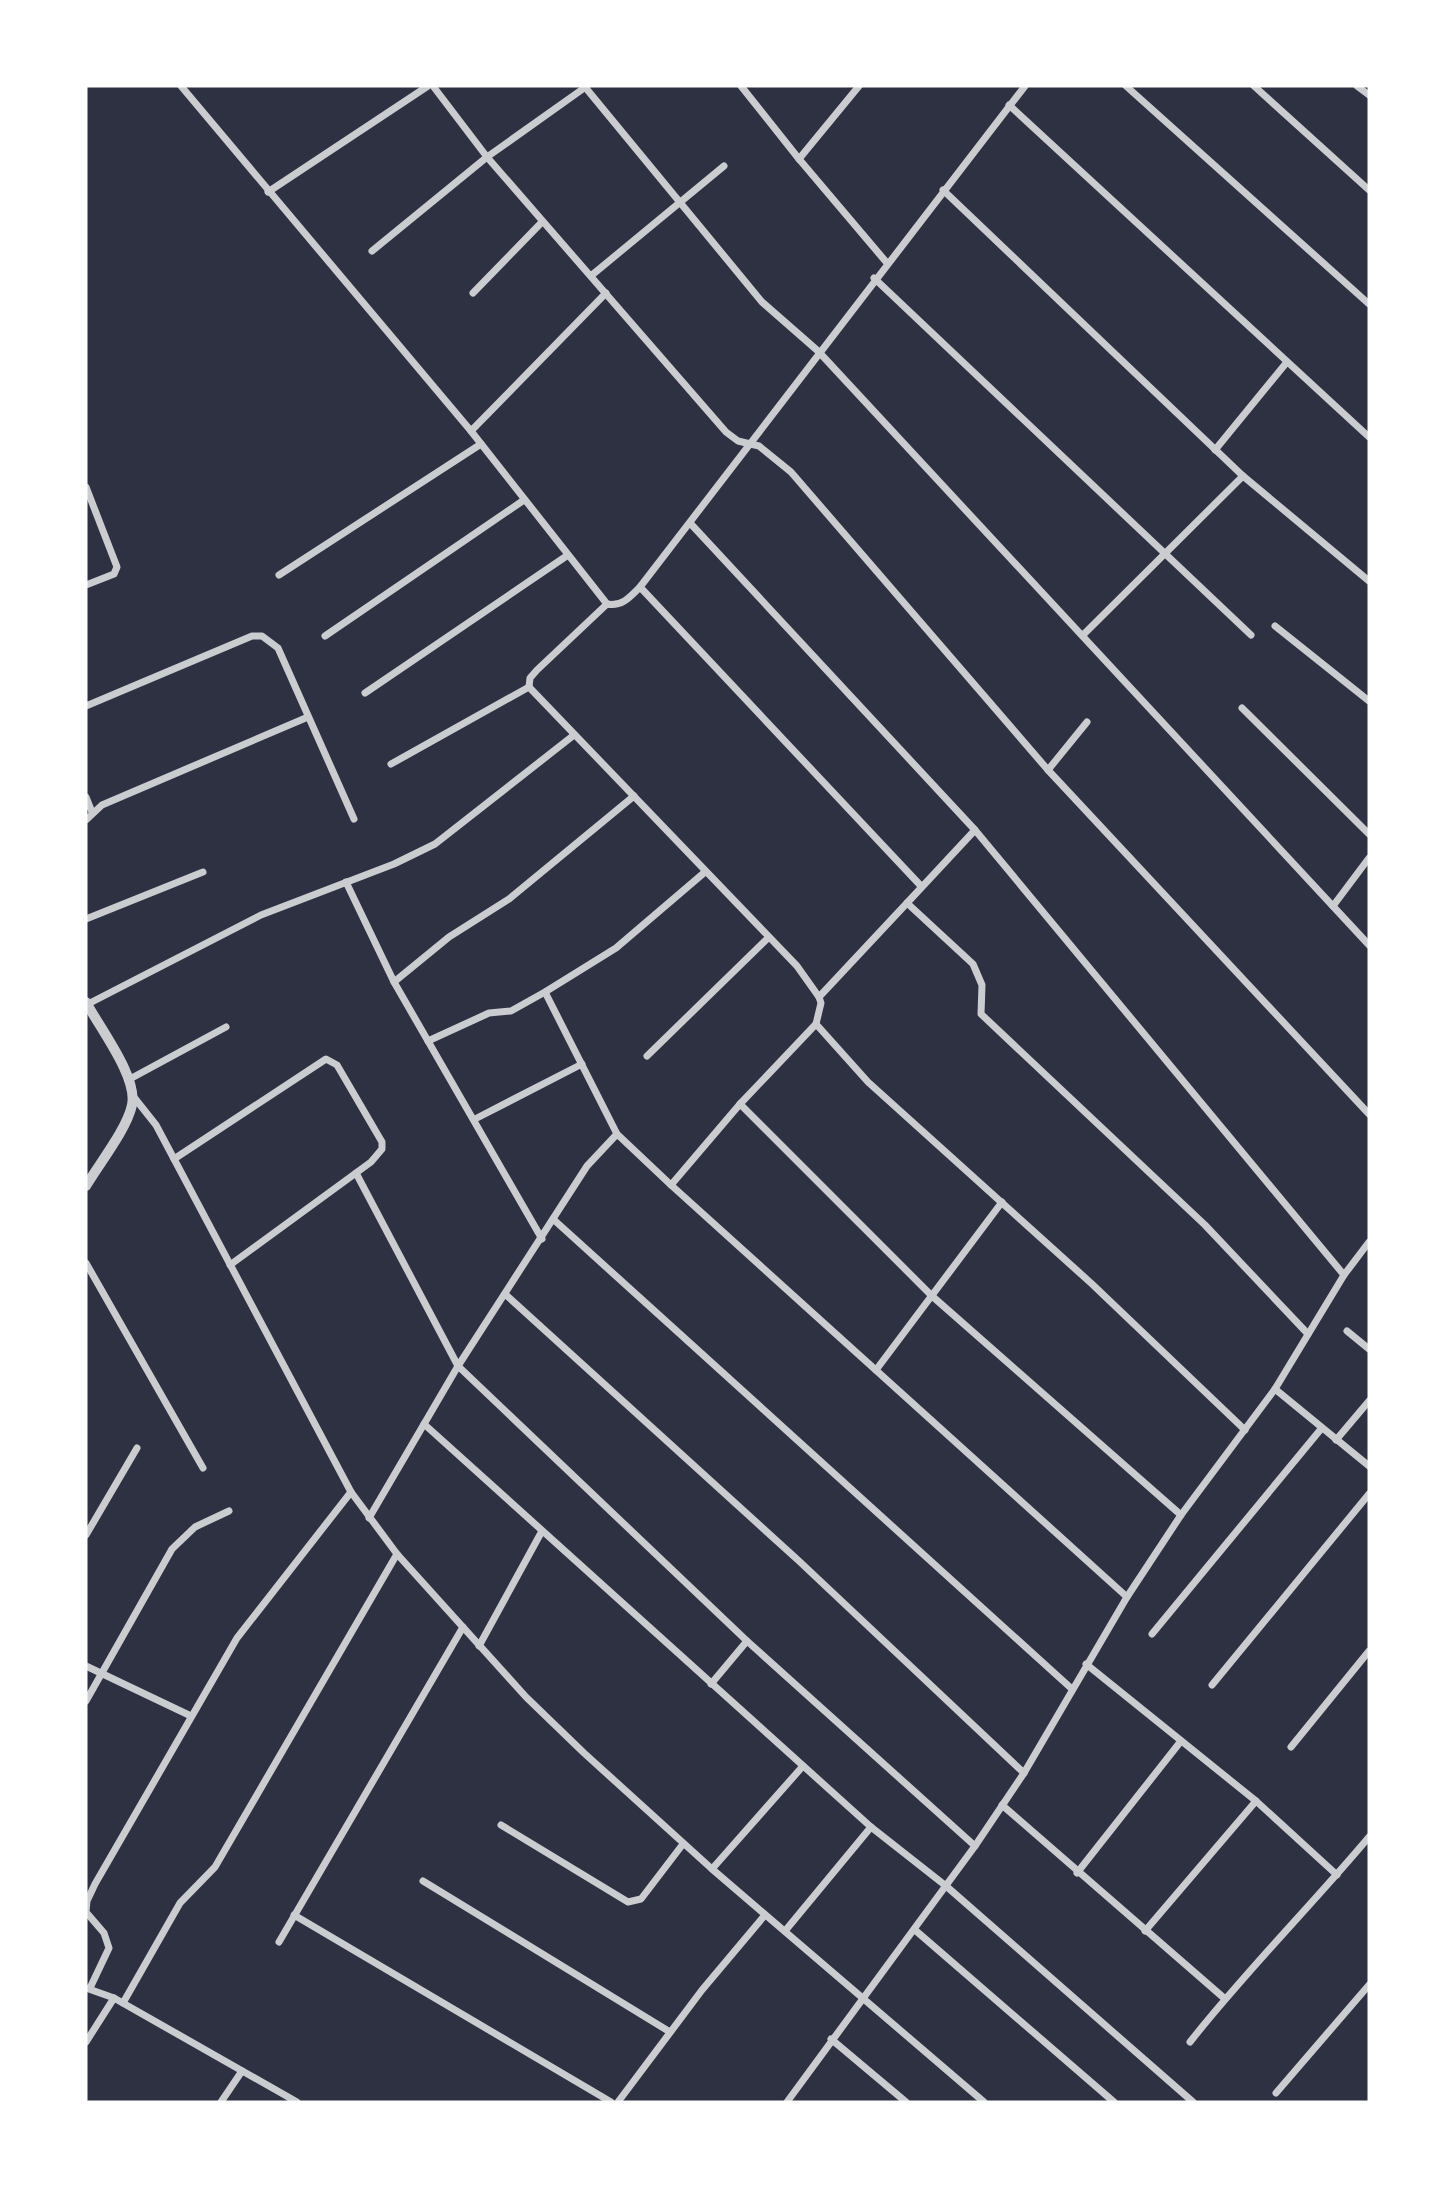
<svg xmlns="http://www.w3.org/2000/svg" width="1455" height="2188" font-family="'PT Sans',sans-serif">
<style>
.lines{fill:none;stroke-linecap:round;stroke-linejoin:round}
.minor{stroke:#caccd0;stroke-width:7}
.tertiary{stroke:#caccd0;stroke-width:10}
</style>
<rect width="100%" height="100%" fill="#2d3142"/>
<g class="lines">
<!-- minor -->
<g class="minor">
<path d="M181 86 471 431 607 604C622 607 630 597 640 587L1025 86"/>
<path d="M433 86 487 157 726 432 738 441 759 446 791 472 1048 770 1369 1114"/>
<path d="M741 86 799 159 859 86"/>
<path d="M1126 86 1369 304"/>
<path d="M1254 86 1369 190"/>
<path d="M1357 86 1369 95"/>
<path d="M585 87 762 302 818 351 1369 945"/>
<path d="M1009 105 1369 437"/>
<path d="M799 159 887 263"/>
<path d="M943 190 1243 476 1369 581"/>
<path d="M268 192 428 86"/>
<path d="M372 251 487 157 587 86"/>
<path d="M592 275 724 166"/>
<path d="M874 278 1251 635"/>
<path d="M473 293 542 222"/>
<path d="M471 431 606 293"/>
<path d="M1215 450 1287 362"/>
<path d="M86 487 117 567 114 574 86 585"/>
<path d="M690 523 975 830 1344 1275 1275 1389 1181 1515 1127 1597 1024 1773 975 1846 787 2102"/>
<path d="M279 575 481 444"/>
<path d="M640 587 921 886"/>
<path d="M607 604 537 670 530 678 529 687 797 966 819 997 821 1003 816 1024 868 1082 1092 1284 1245 1430"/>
<path d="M1275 626 1369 701"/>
<path d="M1084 634 1243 476"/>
<path d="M325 636 524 500"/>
<path d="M365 693 568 555"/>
<path d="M86 706 252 636H262L278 648 354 819"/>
<path d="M1242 708 1369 834"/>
<path d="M391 764 529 687"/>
<path d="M1048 770 1087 722"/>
<path d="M86 797 92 812"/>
<path d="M86 820 102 805 308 717"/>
<path d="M975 830 907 903 973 964 982 985 981 1014 1205 1225 1308 1334"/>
<path d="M346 882 394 982"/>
<path d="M1333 906 1369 858"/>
<path d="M86 919 203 872"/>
<path d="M545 992 617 1134"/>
<path d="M819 997 907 903"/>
<path d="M86 1005 261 915 394 864 435 844 574 735"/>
<path d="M816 1024 740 1104 671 1185 1127 1597"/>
<path d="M428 1041 489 1013 511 1011 545 992 616 948 705 872"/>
<path d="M647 1056 768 938"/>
<path d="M128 1080 226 1027"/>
<path d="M133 1096 156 1125 351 1492 397 1554 526 1697 584 1753 712 1869 984 2102"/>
<path d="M740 1104 932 1296 1181 1515"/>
<path d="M475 1119 582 1064"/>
<path d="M174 1159 326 1059 337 1065 382 1142V1149L371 1162 230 1265"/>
<path d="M356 1173 458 1366 747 1641 975 1846"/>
<path d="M553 1219 1072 1689"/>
<path d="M542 1239 394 982 449 937 509 899 634 796"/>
<path d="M86 1263 203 1468"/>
<path d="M1344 1275 1369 1242"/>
<path d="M505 1294 799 1561 1024 1773"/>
<path d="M1347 1331 1369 1349"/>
<path d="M876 1370 1002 1202"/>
<path d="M1275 1389 1369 1466"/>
<path d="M424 1424 871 1827 946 1886 1193 2102"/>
<path d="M1336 1440 1369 1401"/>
<path d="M369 1518 458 1366 587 1166 617 1134 671 1185"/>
<path d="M86 1535 137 1448"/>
<path d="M1152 1634 1321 1429"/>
<path d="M479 1646 542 1531"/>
<path d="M1086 1664 1256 1801 1337 1875"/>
<path d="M86 1666 191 1716"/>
<path d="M711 1684 747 1641"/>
<path d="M1212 1685 1369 1494"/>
<path d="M86 1701 172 1549 195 1527 229 1511"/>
<path d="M1291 1747 1369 1651"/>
<path d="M1002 1805 1224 1998"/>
<path d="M501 1825 628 1902 641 1899 683 1844"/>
<path d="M712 1869 803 1766"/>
<path d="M1077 1873 1181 1741"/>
<path d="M423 1881 670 2032"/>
<path d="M294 1915 611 2102"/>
<path d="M915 1930 1114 2102"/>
<path d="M785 1931 871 1827"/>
<path d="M1145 1931 1256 1801"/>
<path d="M279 1942 463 1627"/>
<path d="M86 1988 114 1998 297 2102"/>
<path d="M90 1988 109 1948 104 1933 86 1912 87 1901 95 1884 237 1638 351 1492"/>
<path d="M123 2003 180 1903 215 1867 397 1554"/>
<path d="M831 2039 906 2102"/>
<path d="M86 2042 114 1998"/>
<path d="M1190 2042C1246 1971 1311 1906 1369 1837"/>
<path d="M1276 2093 1369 1985"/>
<path d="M221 2102 242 2071"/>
<path d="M618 2102 702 1990 765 1915"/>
</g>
<!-- tertiary -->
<path class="tertiary" d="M86 1002C99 1027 138 1077 132 1105 127 1129 99 1164 86 1186"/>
</g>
<!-- border -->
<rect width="1455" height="2188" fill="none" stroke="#ffffff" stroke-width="175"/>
</svg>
